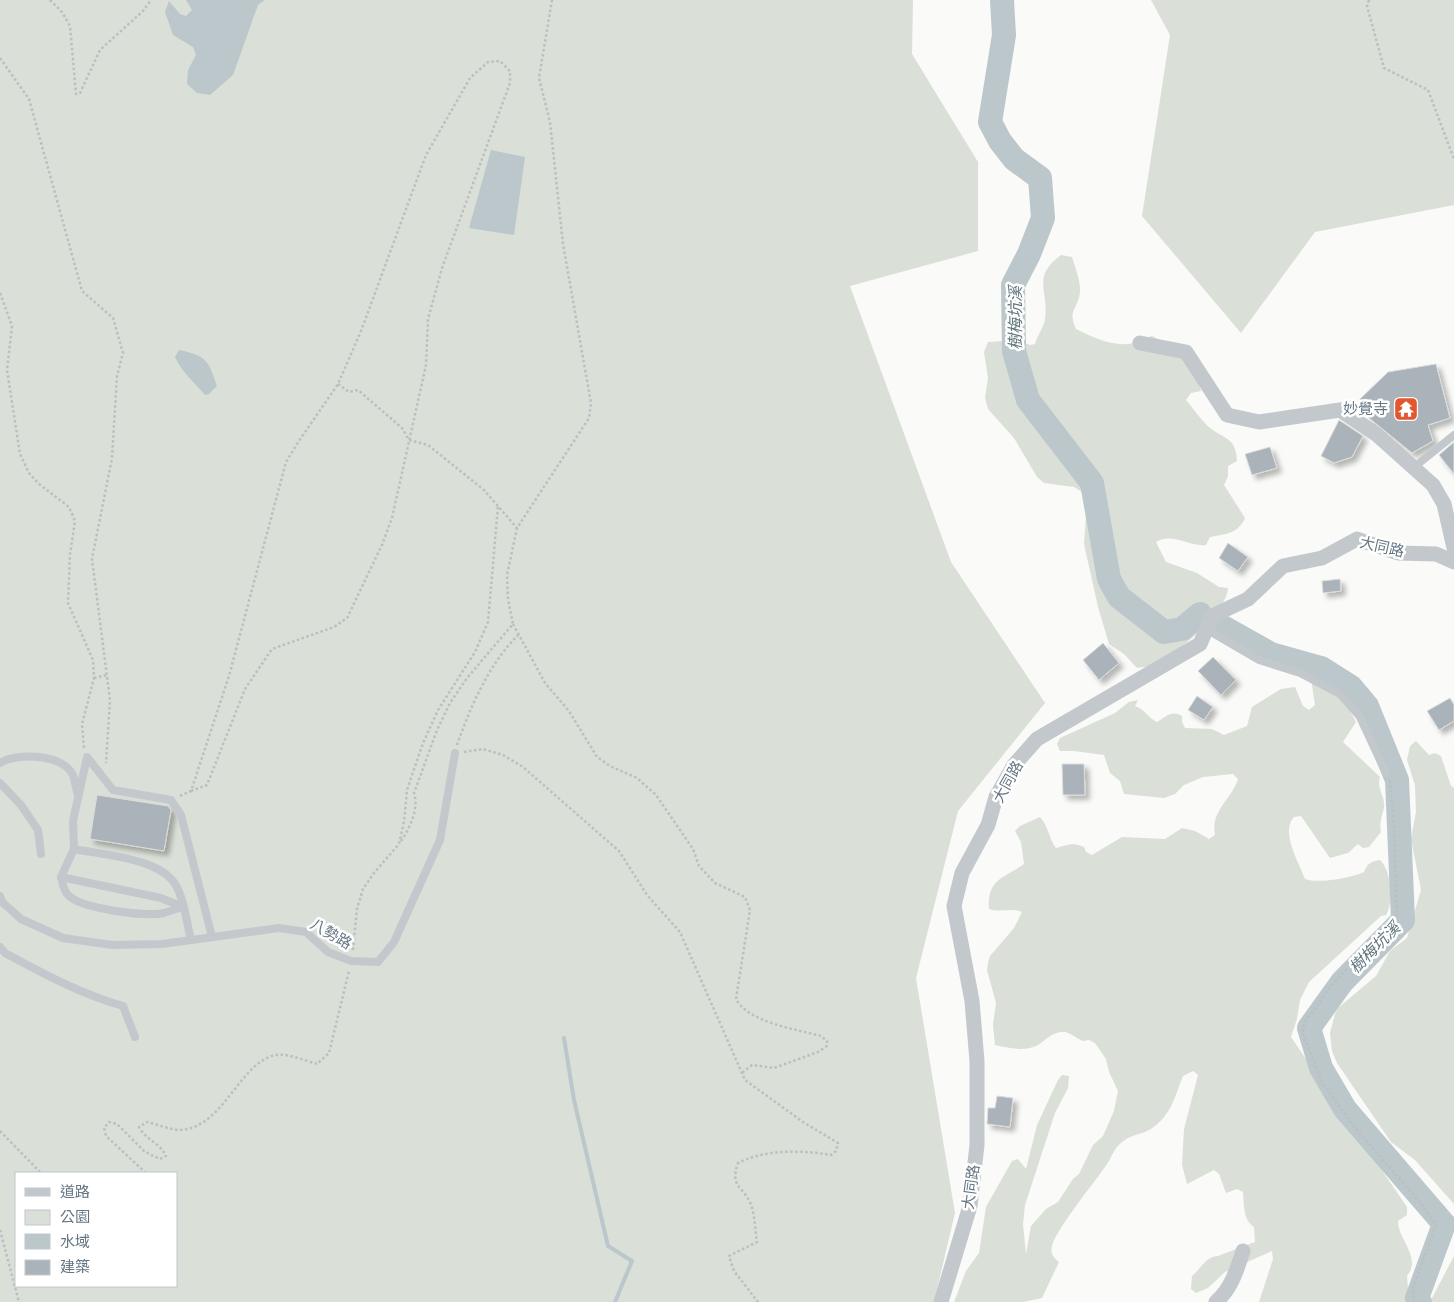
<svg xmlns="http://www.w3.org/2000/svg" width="1454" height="1302" font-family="Signika,'Noto Sans TC',sans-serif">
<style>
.green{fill:#dadfd7;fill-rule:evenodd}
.water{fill:#bbc7cb}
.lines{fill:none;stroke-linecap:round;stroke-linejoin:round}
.stream{stroke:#bbc7cb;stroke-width:4}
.river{stroke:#bbc7cb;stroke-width:24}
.building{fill:#aab3b9;stroke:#dcdcda;filter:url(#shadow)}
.path{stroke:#bbbfc2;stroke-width:2.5;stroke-dasharray:2.5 2.5;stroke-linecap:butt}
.lane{stroke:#c3c8cc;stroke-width:8}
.street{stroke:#c3c8cc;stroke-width:15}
.labels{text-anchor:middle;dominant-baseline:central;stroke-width:5;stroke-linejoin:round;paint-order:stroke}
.poi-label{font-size:15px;fill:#657683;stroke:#fff;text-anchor:end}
.street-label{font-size:15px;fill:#657683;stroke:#fff}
.water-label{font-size:16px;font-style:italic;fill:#60757c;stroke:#fff}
</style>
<defs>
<filter id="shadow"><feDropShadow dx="4.5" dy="4.5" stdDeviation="2.5" flood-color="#0004"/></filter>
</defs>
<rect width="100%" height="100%" fill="#fafaf8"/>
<!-- green -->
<g class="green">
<path d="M0 0H913L912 54 978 162V251L850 286 951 562 1045 703 958 811 916 978 955 1213 934 1302H0ZM16 1173H176V1286H16Z"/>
<path d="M1151 0H1454V205L1315 232 1241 333 1142 216 1170 35Z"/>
<path d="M1061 255 1072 257C1075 267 1081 282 1080 292 1078 310 1067 309 1076 329 1092 337 1115 348 1133 343 1139 342 1145 338 1152 336 1173 347 1196 365 1201 391L1191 393 1186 400C1193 408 1201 420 1209 427 1225 440 1236 437 1237 461L1228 466V476L1224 485 1245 518C1238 534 1225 534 1210 537L1206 545C1188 547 1173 532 1156 542L1166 562 1197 573 1219 587 1228 588C1227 611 1180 651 1160 662 1153 666 1145 667 1137 668L1124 654 1109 644 1098 607 1084 544 1087 501 1082 492 1074 487 1044 483 1037 477 1014 438 988 409 985 398 988 378 984 352 988 342 1018 340 1030 345 1035 344C1037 336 1044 327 1045 319 1049 290 1031 277 1061 255Z"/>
<path d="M1311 679 1341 694 1356 722 1343 742 1380 777C1376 788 1386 798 1384 808 1382 817 1379 822 1381 832L1369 847 1363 848 1358 844 1348 853 1330 858 1301 816 1294 817C1280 832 1299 862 1305 879 1319 884 1351 878 1364 872 1367 864 1371 861 1380 860 1391 870 1394 902 1386 915L1381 916 1309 982 1300 1000 1297 1019 1291 1037 1407 1207V1215L1398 1221C1398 1240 1422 1257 1407 1276L1409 1302H1259L1273 1259 1272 1251 1225 1272 1208 1288 1196 1293 1191 1289 1192 1276C1201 1269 1206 1256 1218 1256L1255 1242 1254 1227C1243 1220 1244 1204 1243 1192L1237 1189 1226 1193 1219 1174 1214 1170 1187 1184 1182 1165 1184 1129 1198 1075 1193 1071 1183 1076C1177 1090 1174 1105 1164 1117 1148 1137 1136 1131 1122 1142 1114 1148 1112 1157 1107 1164 1095 1182 1056 1229 1052 1246 1050 1254 1054 1258 1059 1262L1042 1298 1023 1302H954L966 1271 979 1253 986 1207 1012 1161 1018 1159 1026 1169 1037 1125 1058 1080 1062 1075 1069 1076 1068 1088 1055 1113 1025 1205 1023 1224 1026 1254 1031 1226 1046 1209 1058 1202 1073 1179 1079 1174 1093 1145 1103 1136 1114 1111 1118 1091 1109 1072 1106 1059 1095 1043 1089 1040 1083 1041C1077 1039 1072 1034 1066 1032 1054 1030 1046 1040 1038 1045 1026 1052 1008 1048 995 1045L993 1025 996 1003 987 970 988 963 990 956 1014 928 1022 912C1012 907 1000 913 989 909 987 879 1003 879 1024 864L1021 842 1015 831 1020 826 1040 817C1048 825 1049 839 1056 848 1068 845 1072 842 1084 847L1086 852 1092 855 1122 837 1165 839 1182 828 1195 831 1209 839 1215 835C1210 811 1232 799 1238 779L1233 774 1203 777 1184 785 1175 794 1164 798 1124 794 1120 781 1110 773 1104 755 1074 751H1060L1057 744 1060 738 1115 713 1129 702 1138 700 1135 706C1145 709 1148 718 1157 722 1167 716 1171 710 1182 716V722L1185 728 1212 729 1224 735 1247 726 1252 707 1281 689 1295 687 1303 706 1309 710 1315 705Z"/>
<path d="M1416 741 1429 755 1435 753 1441 756 1451 786 1454 788V1204L1415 1160 1391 1142 1337 1063 1332 1051 1330 1033 1335 1014 1338 1008 1376 976 1390 951 1407 938 1421 890 1411 839 1416 812 1415 785 1407 760 1410 746Z"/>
<path d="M1454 1256V1302H1430Z"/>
</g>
<!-- water -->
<g class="water">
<path d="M186 0H265L258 5 233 75 210 95 197 93 187 84 188 70 196 55 193 47 173 35 165 12 169 1 180 14 186 16 192 10Z"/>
<path d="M491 150 525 157 514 235 469 228Z"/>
<path d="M179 350C207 356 208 360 217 386L209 394 205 395C194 382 181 371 175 357Z"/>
</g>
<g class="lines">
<!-- stream -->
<path class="stream" d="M564 1038 574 1100 608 1246 632 1261 615 1302"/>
<!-- river -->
<g class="river">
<path d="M1002 0 1004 35 990 122 1000 141 1014 159 1040 178 1043 218 1029 254 1013 285 1014 351 1028 400 1092 483 1109 579 1119 597 1164 632 1182 629 1200 614"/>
<path d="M1221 626 1271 654 1321 668 1351 687 1367 706 1397 780 1403 920 1342 982 1309 1028 1321 1068 1345 1109 1444 1224 1417 1298 1420 1302"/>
</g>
</g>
<!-- building -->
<g class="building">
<path d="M1436 364 1450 418 1428 425 1433 441 1412 453 1369 418 1360 399 1388 372Z"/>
<path d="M1339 420 1363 436 1352 457 1334 463 1321 456Z"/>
<path d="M1454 442V474L1439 455Z"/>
<path d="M1270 447 1277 468 1252 475 1245 454Z"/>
<path d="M1228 543 1248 557 1238 571 1219 558Z"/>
<path d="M1340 579 1341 591 1323 593 1322 581Z"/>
<path d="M1103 643 1119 663 1099 680 1083 660Z"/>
<path d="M1213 657 1236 680 1221 695 1198 671Z"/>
<path d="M1197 696 1213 707 1204 720 1188 710Z"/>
<path d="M1450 698 1454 705V721L1439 730 1427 711Z"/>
<path d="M1062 764H1084L1085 795H1063Z"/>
<path d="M97 795 168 806 171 810 164 851 90 839Z"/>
<path d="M997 1096 1013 1098 1010 1127 987 1124 988 1108H995Z"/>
</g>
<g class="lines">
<!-- path -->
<g class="path">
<path d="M50 0 62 12 70 26 76 94 80 93 100 50 143 11 151 0"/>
<path d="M1369 0 1367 6 1384 68 1428 90 1454 159"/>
<path d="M0 58 29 99 82 291 113 318 123 353 117 376 112 458 92 559 110 700 106 763"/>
<path d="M0 293 12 326 7 370 20 454 29 473 39 484 69 507 75 521 70 554 68 603 93 660 94 678 82 724 84 749"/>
<path d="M338 384 349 392 358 390 402 428 409 440 428 445 484 490 517 528"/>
<path d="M513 624 545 683 569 711 597 757 610 766 637 778 656 795 693 849 699 866 715 883 745 897 750 910 736 999C749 1023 796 1029 821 1036L827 1041V1046L818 1052 774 1068 752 1065 742 1073"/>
<path d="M94 678 107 675"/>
<path d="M457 745C471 705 489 664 519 634"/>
<path d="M464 752 483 749 503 755 523 767 619 851 647 895 680 932 745 1080 803 1122 838 1143 836 1151 831 1155C801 1150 766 1149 738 1163 730 1186 741 1185 750 1202 755 1213 755 1230 757 1242L729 1256 734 1271 758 1302"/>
<path d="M1390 780 1394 826 1397 919 1335 981 1305 1022 1302 1032 1322 1082 1355 1128 1424 1207 1436 1225 1413 1289 1414 1302"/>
<path d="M180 796 191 791 229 676 286 462 299 441 338 384 361 331 426 155 470 78 488 62 500 61 510 71V83L442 268 428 319 426 365 392 518 382 545 347 618 334 627 272 649 245 689 207 785 191 791"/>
<path d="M401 841C410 828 419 809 414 793L437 730 450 703 467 678 513 624 508 599 507 575 517 528 589 418 591 403 563 244 550 122 539 78 552 0"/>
<path d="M353 950 357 909 363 889 374 873 399 844 404 822 407 790 423 743 438 710 475 652 488 622 498 506"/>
<path d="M0 1131 41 1173"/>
<path d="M146 1173 106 1136 104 1128 109 1122 117 1124 145 1152 160 1159 166 1156C160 1143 146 1140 139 1127L147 1122C157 1124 170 1130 180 1130 224 1128 239 1062 276 1055 288 1053 306 1061 317 1064L329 1053 349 971"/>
<path d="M0 1230 19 1302"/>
</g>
<!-- lane -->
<g class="lane">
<path d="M1413 468 1454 435"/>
<path d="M1206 629 1259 660 1300 673 1340 694 1360 717 1386 773"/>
<path d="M0 763C18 752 62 754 73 775 75 781 76 789 78 795"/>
<path d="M0 783 21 805 38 830 41 854"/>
<path d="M61 877 161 898 183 907C176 909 170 911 164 913 146 917 81 909 68 895 63 890 63 883 61 877Z"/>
<path d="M61 877 74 849"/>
<path d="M0 896 2 902 21 919 63 938 112 945 162 944 279 928 306 932 328 952 351 961 378 962 394 942 440 840 455 753"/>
<path d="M191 940C187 925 184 897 175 884 159 858 103 855 74 849L73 821 87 757 113 790 171 800 181 815 212 937"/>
<path d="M0 947 5 953C44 974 81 994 123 1006L135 1037"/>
</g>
<!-- street -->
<g class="street">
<path d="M1140 343 1186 352 1227 415 1259 422 1340 410 1376 434 1433 485 1444 504 1454 548"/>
<path d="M941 1302 970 1206 977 1145V1061L972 1001 954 906 962 873 988 825 996 797 1014 765 1037 739 1200 644 1212 616 1248 599 1283 566 1322 558 1357 539 1398 553 1436 554 1454 562"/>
<path d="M1216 1302C1231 1289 1237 1270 1243 1251"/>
</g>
</g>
<!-- icons -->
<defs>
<symbol id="temple-square" viewBox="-11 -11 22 22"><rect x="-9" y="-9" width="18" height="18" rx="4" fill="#e4572e" stroke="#fff"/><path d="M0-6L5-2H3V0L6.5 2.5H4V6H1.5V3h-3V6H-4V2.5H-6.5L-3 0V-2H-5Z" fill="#fff"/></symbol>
</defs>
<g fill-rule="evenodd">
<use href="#temple-square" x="1392" y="395" width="28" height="28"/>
</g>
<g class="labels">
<!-- poi labels -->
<g class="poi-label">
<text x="1388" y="409">妙覺寺</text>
</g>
<!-- street labels -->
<g class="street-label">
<text transform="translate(1382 547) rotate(13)">大同路</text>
<text transform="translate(1008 782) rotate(-61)">大同路</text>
<text transform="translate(331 934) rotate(30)">八勢路</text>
<text transform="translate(971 1187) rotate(-82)">大同路</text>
</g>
<!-- water labels -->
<g class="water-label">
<text transform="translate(1016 318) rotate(-90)">樹梅坑溪</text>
<text transform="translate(1375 948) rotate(-45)">樹梅坑溪</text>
</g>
</g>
<!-- legend -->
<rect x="15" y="1172" width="162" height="115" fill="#ffffff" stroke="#c1c8cd"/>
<rect x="25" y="1188" width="25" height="8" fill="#c3c8cc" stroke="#c1c8cd"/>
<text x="60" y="1197" font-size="15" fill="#657683">道路</text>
<rect x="25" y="1210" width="25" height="15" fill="#dadfd7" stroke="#c1c8cd"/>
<text x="60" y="1222" font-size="15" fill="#657683">公園</text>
<rect x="25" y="1234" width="25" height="15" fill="#bbc7cb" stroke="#c1c8cd"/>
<text x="60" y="1247" font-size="15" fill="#657683">水域</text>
<rect x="25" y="1260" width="25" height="15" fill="#aab3b9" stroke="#c1c8cd"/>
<text x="60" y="1272" font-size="15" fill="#657683">建築</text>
</svg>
